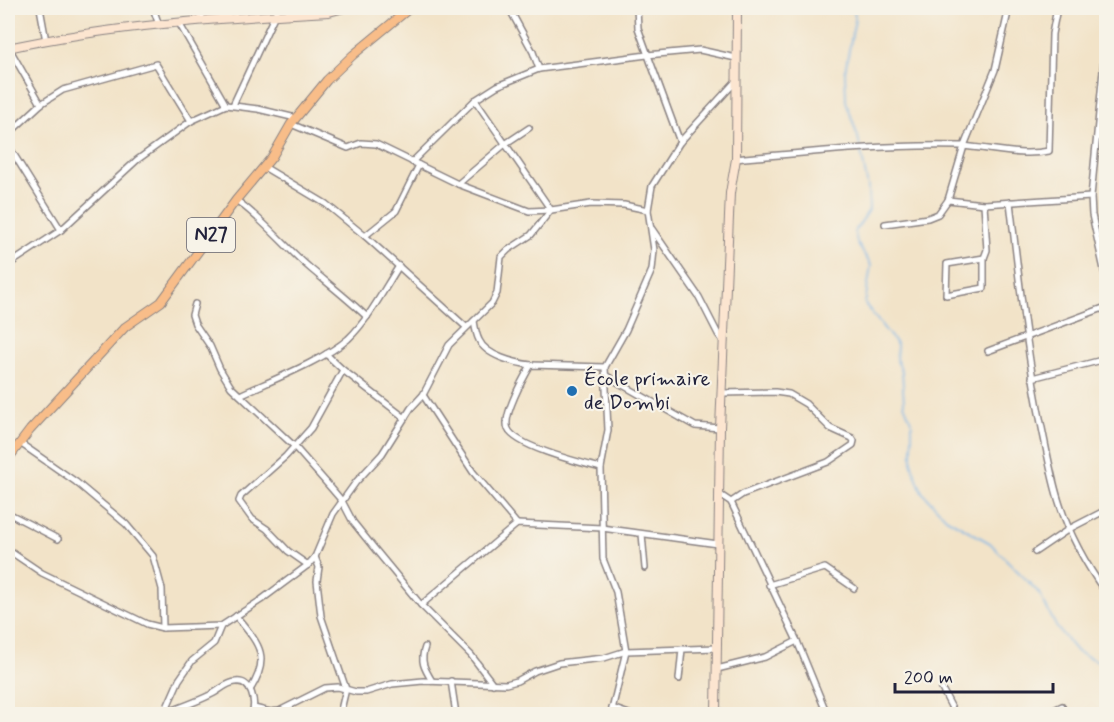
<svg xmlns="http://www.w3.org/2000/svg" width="1114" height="722" font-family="Mynerve,sans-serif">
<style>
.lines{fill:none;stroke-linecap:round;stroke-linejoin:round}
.stream{stroke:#75b2e7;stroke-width:1.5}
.street-casing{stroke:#8a8282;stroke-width:8}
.secondary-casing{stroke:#8a8282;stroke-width:10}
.primary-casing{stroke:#8a8282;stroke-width:10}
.street{stroke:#fff;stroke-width:5}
.secondary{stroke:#fce5d0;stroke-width:8}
.primary{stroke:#f8bd89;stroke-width:8}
.poi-dot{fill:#1f6fb2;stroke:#f7f3e8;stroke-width:2}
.labels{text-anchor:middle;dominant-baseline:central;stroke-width:4.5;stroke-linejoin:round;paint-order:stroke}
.shield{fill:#f7f3e8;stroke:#62616f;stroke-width:1.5}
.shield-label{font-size:20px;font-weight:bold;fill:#22223b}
.poi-label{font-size:21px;fill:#22223b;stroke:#f7f3e8;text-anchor:start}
</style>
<rect width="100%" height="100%" fill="#f7f3e8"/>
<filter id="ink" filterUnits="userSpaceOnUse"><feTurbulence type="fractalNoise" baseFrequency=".0167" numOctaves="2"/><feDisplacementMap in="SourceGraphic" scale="12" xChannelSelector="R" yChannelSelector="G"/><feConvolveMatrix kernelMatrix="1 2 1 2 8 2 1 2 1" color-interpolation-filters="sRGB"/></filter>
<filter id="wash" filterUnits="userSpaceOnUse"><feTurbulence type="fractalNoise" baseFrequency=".008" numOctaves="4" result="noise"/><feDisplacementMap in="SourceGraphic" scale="24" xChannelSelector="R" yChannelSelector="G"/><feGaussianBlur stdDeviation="1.35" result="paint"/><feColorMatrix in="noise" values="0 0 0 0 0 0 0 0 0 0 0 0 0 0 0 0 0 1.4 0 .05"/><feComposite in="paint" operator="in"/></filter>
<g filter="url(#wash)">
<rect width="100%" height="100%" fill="#f2e3c8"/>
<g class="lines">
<!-- stream -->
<path class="stream" d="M854 8 855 19 845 71 846 101 858 137 868 187 869 210 855 231 857 243 871 265 865 304 897 345 896 359 902 371 904 404 912 424V465L922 492 946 518 990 543 1039 593 1057 628 1077 652 1106 665"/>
</g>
</g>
<g filter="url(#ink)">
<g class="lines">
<defs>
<g id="street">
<path d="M40 8 46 41"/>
<path d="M153 8 159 25"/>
<path d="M509 8 533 52 539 69"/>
<path d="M637 8 638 28 680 142"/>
<path d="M512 12 520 8"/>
<path d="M198 20 208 8"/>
<path d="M179 23 226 105 258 109 296 118"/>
<path d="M1106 39 1091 197 1092 215 1106 279"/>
<path d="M9 48 41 104"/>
<path d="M233 105 278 8"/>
<path d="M291 124 348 148 361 143 376 144 458 184 529 211 551 210 591 204 624 205 648 210"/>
<path d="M8 132 14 129 41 104 63 90 156 64 191 121"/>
<path d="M8 145 61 230"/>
<path d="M736 159C811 152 886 144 962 146 991 148 1020 157 1049 151L1052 34 1057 8"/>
<path d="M412 162 475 100 497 86 539 69 647 55 700 50 736 58"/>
<path d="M264 167 326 204 365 236 466 327"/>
<path d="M458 184 505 144 529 128"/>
<path d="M236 200C264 220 285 247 311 269 330 285 349 300 367 317"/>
<path d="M948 200 984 204 1091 197"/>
<path d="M1010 202C1019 279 1027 357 1043 433 1048 457 1052 481 1060 505 1070 536 1087 566 1106 593"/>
<path d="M984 204 987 250 984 258 947 264 946 295 984 288V258"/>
<path d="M885 224 928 218 938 214 948 200 964 146 995 70 1009 8"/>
<path d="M652 229 699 297 718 334 724 342"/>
<path d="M365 236 396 211 419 165"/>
<path d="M8 265 61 230 137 160 191 121 226 105"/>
<path d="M195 304 192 315 195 324 210 346 220 369 231 387 294 446 331 488 342 501 353 522 374 548 421 605 471 655 493 684"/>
<path d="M474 321C475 327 476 334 479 340 486 356 515 363 531 365"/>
<path d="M988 351 1106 307"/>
<path d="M326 354 343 370 405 418"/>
<path d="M605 375 695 426 720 428"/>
<path d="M1032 378 1106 359"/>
<path d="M722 393 775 392 789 394 806 404 830 428 852 438 854 441 853 445 828 462 743 494 731 502"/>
<path d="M240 395C270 381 324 360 348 339 369 319 383 291 399 266"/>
<path d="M423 395 473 472 517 524"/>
<path d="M20 443 76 482 126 524 153 556 162 589 163 628"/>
<path d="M601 468C582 463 516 447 508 429 502 416 524 377 531 365L605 367"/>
<path d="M719 494 731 502 797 641 827 714"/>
<path d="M8 513 58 539"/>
<path d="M642 534 645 568"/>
<path d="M8 550 42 573 147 624 163 628 221 626"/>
<path d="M1035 552 1069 529 1106 510"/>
<path d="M315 557 319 567 317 581 321 616 346 689 340 714"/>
<path d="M308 565 288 551 267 529 252 519 239 501 241 496 286 456 311 428 343 370"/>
<path d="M769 585 825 568 854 588"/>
<path d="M421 605 517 524 602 528 718 544"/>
<path d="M236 616C258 643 272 656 250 690"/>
<path d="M425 647C420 661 424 668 432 681"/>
<path d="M717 669 765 657 797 641"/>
<path d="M679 679 682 649"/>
<path d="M451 681 456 714"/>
<path d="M942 689 955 714"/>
<path d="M254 708 270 712 279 711 325 688 338 687 356 692H366L392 684 423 681 506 684 517 681 535 671 559 663 604 658 626 651 717 648"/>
<path d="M612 708 629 714"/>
<path d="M165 713C182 707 199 701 214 693 221 689 228 682 236 682 252 680 256 703 252 714"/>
<path d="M164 714 179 680 192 661 214 643 221 626 261 600 308 565 315 557 333 514 356 482 382 454 411 408 423 395 449 345 492 303 497 293 501 257 508 250 531 235 551 210 475 100"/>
<path d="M611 714 626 651 616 592 603 559 601 468 608 430 605 367 626 330 652 270 654 250 648 210 652 186 680 142 736 81"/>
<path d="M1046 714 1062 706"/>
</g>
<g id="secondary">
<path d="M8 48C113 25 222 18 329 12L344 8"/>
<path d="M716 714 720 428 730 193 736 159 737 8"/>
</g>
<path id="primary" d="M8 459 30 430 125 327 161 302 236 200 272 157 291 124 327 80 353 55 410 8"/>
</defs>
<!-- street casing -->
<use href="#street" class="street-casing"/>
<!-- secondary casing -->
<use href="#secondary" class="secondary-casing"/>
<!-- primary casing -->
<use href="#primary" class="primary-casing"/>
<!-- street -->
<use href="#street" class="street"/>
<!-- secondary -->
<use href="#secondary" class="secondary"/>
<!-- primary -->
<use href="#primary" class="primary"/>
</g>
</g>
<!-- markers -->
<circle class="poi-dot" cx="572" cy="391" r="6"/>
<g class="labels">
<!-- shield labels -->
<rect class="shield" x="187" y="218" width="48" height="34" rx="4.5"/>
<g class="shield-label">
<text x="211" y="235">N27</text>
</g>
<!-- poi labels -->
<g class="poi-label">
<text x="584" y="379">École primaire<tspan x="584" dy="24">de Dombi</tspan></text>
</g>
</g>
<!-- margin -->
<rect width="1114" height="722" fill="none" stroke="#f7f3e8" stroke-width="30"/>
<!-- scale -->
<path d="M895 683v9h158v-9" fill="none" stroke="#22223b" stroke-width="3"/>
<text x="904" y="683" font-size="18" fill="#22223b" stroke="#f7f3e8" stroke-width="4.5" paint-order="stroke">200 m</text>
</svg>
